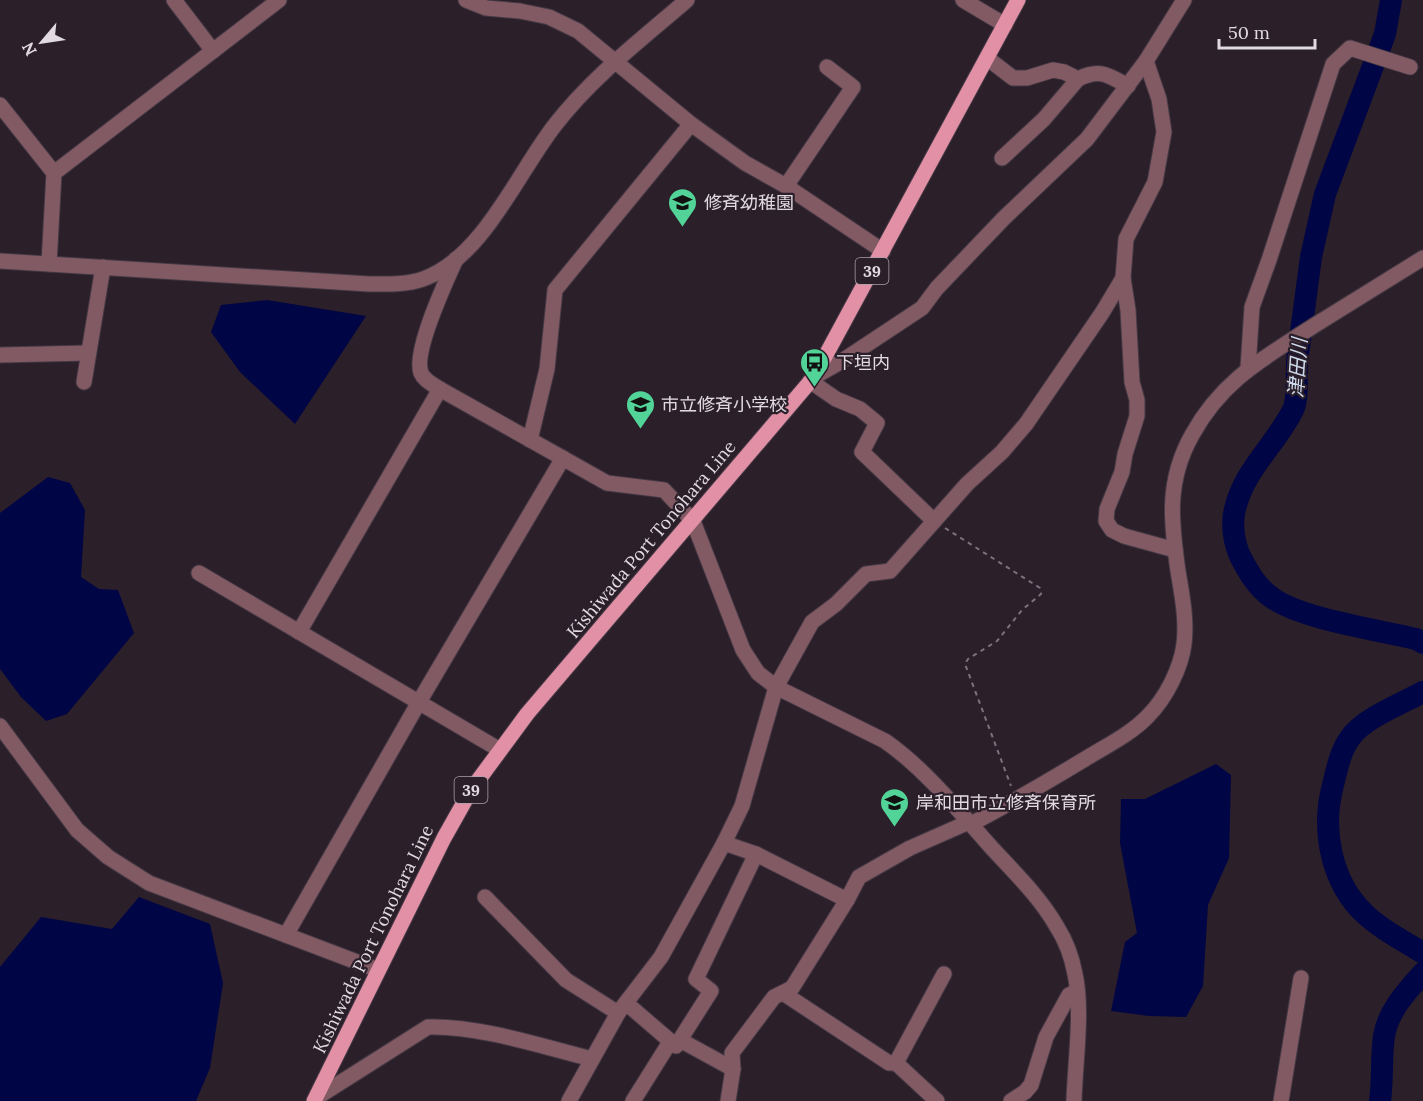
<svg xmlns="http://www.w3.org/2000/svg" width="1423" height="1101" font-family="Lora,'Noto Sans JP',serif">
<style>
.water{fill:#000545}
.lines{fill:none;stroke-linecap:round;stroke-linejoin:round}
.river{stroke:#000545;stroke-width:22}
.minor-casing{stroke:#453944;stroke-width:17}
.major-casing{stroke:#453944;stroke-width:17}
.path{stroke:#7d727c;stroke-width:2;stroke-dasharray:4.5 4.5;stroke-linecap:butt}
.minor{stroke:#825a64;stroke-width:15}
.major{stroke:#e190a6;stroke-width:15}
.labels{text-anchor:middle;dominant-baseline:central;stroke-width:4.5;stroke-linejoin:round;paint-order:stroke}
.shield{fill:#2b1f2a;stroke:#aba2aa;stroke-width:1.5}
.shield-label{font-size:16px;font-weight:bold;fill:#e2dae1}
.poi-label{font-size:18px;fill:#e2dae1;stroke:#2b1f2a;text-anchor:start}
.street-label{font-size:18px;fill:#e2dae1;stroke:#2b1f2a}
.water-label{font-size:20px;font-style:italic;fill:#cdd9ec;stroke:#2b1f2a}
</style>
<rect width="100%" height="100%" fill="#2b1f2a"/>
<!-- water -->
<g class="water">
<path d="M267 300 366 316 295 424 240 372 211 332 221 305Z"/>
<path d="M48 477 70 483 85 510 81 577 99 589 118 590 134 633 67 714 46 721 21 697 0 669V513Z"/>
<path d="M1216 764 1231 775 1229 858 1208 905 1203 986 1186 1017 1149 1016 1111 1011 1125 942 1137 933 1120 843 1121 799H1145Z"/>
<path d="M139 897 210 924 223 983 210 1068 196 1101H0V967L41 917 112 929Z"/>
</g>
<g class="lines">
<!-- river -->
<g class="river">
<path d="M1391 0 1385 34 1325 194 1311 257 1299 347C1294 365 1300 396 1293 410 1276 444 1244 470 1235 509 1231 524 1234 544 1241 558 1249 573 1257 587 1271 597 1300 619 1379 630 1416 639L1423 643"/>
<path d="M1423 692C1401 704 1364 718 1350 738 1340 752 1337 769 1333 785 1321 830 1331 883 1366 915 1383 931 1404 941 1423 953"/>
<path d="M1380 1101C1383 1079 1381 1057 1384 1036 1388 1011 1407 991 1423 973"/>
</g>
<defs>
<g id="minor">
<path d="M174 0 213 51"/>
<path d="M466 0 486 8 520 11 549 17 578 31 691 124 745 163 786 186 883 251"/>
<path d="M963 0 1005 25"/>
<path d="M987 58 1013 78H1027L1053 70 1064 72 1078 79C1100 68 1108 75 1128 86"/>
<path d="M0 105 54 173 49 264"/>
<path d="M1002 158 1044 119 1078 79"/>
<path d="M54 173 279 0"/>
<path d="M786 186 853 87 827 67"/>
<path d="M456 259C446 281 413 352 421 373 424 380 432 384 438 388L607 483 664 490 693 521 743 650 758 673 776 687 885 741C925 769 958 810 991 847 1014 872 1040 897 1057 927 1066 941 1072 958 1075 974 1083 1010 1075 1063 1074 1101"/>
<path d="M0 261 369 284C387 284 406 285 423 279 483 258 518 172 555 125 592 77 642 39 687 0"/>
<path d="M1123 278 1128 310 1132 382 1137 400V416L1125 454 1122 472 1107 509 1106 521 1112 530 1124 536 1175 550"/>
<path d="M0 355 88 353"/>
<path d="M1248 368 1252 307 1269 260 1333 64 1350 48 1410 67"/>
<path d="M814 377 842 361 922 308 937 288 1004 218 1087 139 1146 61 1184 0"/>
<path d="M810 381 836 399 860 409 877 423 862 452 934 521"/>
<path d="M84 382 103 267"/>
<path d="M530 440 547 369 555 290 691 124"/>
<path d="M199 573 500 750"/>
<path d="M299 632 440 389"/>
<path d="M0 726 77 830 108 857 149 883 378 970"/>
<path d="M971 824C1009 804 1047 782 1085 759 1106 746 1131 734 1148 716 1166 698 1181 668 1184 644 1187 620 1182 595 1178 571 1171 522 1166 481 1192 435 1222 380 1264 358 1315 325 1351 303 1387 280 1423 258"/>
<path d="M724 843 756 854 847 900"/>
<path d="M485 897 566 980 618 1013"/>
<path d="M286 935 419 702 563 458"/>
<path d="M783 993 889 1063H896"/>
<path d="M626 1003 676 1046 711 991 696 979 756 854"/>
<path d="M680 1040 733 1069"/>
<path d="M316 1098 428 1027C477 1025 544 1047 592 1059"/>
<path d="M569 1101 618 1013 661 957 724 843 742 806 776 687 812 622 836 604 866 574 890 571 967 484 1002 452 1026 424 1102 313 1123 278 1126 239 1155 182 1164 132 1159 99 1146 61"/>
<path d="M633 1101 670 1042"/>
<path d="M728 1101 733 1069 732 1053 774 997 792 988 847 900 859 877 910 848 969 822"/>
<path d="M937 1101 896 1063 944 974"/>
<path d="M1011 1101 1025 1092 1031 1085 1046 1037 1069 995 1077 991"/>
<path d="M1281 1101 1301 978"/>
</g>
<path id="major" d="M314 1101 444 838 471 790 527 714 814 377 1018 0"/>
</defs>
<!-- minor casing -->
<use href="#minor" class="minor-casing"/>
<!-- major casing -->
<use href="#major" class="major-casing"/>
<!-- path -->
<path class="path" d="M945 528 1040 588 1041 594 1022 610 997 641 968 659 965 664 1011 786"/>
<!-- minor -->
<use href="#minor" class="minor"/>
<!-- major -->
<use href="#major" class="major"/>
</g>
<!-- icons -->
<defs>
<symbol id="school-pin" viewBox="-11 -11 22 30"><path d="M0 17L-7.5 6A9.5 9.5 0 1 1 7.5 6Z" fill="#52d397" stroke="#2b1f2a"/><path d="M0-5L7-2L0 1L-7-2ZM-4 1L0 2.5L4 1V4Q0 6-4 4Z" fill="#111"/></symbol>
<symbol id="bus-pin" viewBox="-11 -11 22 30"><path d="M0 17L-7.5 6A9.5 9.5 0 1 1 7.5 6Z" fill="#52d397" stroke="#2b1f2a"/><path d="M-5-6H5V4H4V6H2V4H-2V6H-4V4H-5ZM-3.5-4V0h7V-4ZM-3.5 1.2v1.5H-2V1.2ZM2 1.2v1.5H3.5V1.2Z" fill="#111"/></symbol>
</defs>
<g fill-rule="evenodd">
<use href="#school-pin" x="666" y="186" width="33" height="45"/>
<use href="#bus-pin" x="798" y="346" width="33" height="45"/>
<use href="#school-pin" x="624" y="388" width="33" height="45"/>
<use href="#school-pin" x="878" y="786" width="33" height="45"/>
</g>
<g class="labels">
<!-- shield labels -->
<g class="shield">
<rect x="855.5" y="258" width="33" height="26" rx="4.5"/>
<rect x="454.5" y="777" width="33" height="26" rx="4.5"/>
</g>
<g class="shield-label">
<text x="872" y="271">39</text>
<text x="471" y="790">39</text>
</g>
<!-- poi labels -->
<g class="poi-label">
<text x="704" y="202">修斉幼稚園</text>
<text x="836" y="362">下垣内</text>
<text x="661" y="404">市立修斉小学校</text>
<text x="916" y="802">岸和田市立修斉保育所</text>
</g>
<!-- street labels -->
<g class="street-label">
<text transform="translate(651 539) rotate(-50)">Kishiwada Port Tonohara Line</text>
<text transform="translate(373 939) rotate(-64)">Kishiwada Port Tonohara Line</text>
</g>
<!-- water labels -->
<g class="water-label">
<text transform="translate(1297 368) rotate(-86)">津田川</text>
</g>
</g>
<!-- north arrow -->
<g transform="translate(42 42) rotate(241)" stroke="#2b1f2a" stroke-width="4.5" paint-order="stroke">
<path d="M0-4.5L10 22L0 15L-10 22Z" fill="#e2dae1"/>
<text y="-9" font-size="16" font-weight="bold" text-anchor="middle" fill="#e2dae1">N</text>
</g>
<!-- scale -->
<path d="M1219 39v9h96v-9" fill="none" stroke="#e2dae1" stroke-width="3"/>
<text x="1228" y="39" font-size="18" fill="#e2dae1" stroke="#2b1f2a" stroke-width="4.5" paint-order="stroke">50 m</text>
</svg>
